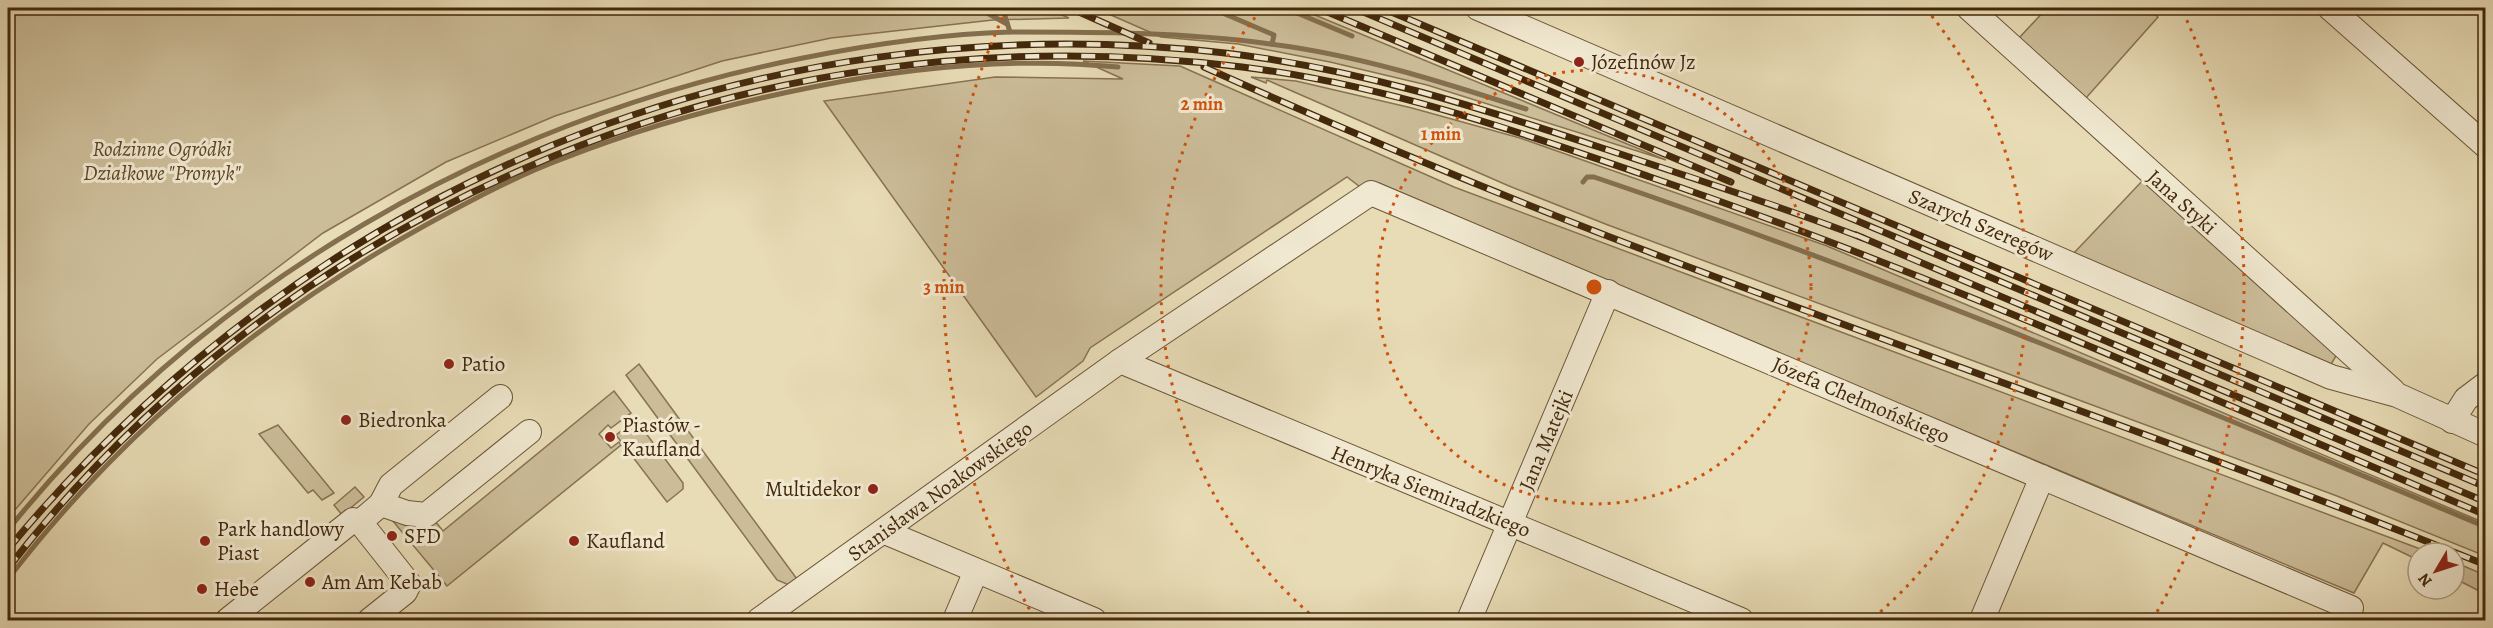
<svg xmlns="http://www.w3.org/2000/svg" width="2493" height="628" font-family="Alegreya,serif">
<style>
.green{fill:#ccbd99;stroke:#887252;stroke-width:1.5}
.lines{fill:none;stroke-linecap:round;stroke-linejoin:round}
.stream{stroke:#846f4f;stroke-width:5}
.minor-casing{stroke:#6c5536;stroke-width:26}
.minor{stroke:#f0e8d0;stroke-width:24}
.rail-casing{stroke:#43280b;stroke-width:7}
.rail{stroke:#f0e8d0;stroke-width:4.5;stroke-dasharray:14;stroke-linecap:butt}
.ring{fill:none;stroke:#cf520c;stroke-width:3;stroke-dasharray:3 6}
.poi-dot{fill:#8f2418;stroke:#f0e8d0;stroke-width:2}
.labels{text-anchor:middle;dominant-baseline:central;stroke-width:6;stroke-linejoin:round;paint-order:stroke}
.poi-label{font-size:21px;fill:#43280b;stroke:#f0e8d0;text-anchor:start}
.park-label{font-size:21px;font-style:italic;fill:#5e4627;stroke:#f0e8d0}
.street-label{font-size:21px;fill:#43280b;stroke:#f0e8d0}
.centre{fill:#cf520c;stroke:#f0e8d0;stroke-width:3}
.ring-label{font-size:18px;text-anchor:middle;font-weight:bold;fill:#cf520c;stroke:#f0e8d0;stroke-width:6;stroke-linejoin:round;paint-order:stroke}
</style>
<rect width="100%" height="100%" fill="#e8dcb6"/>
<filter id="stains"><feTurbulence type="fractalNoise" baseFrequency=".00333" numOctaves="4"/><feColorMatrix values="0 0 0 0 .2 0 0 0 0 .09 0 0 0 0 .02 0 0 0 .5 -.17"/></filter>
<radialGradient id="worn" r=".72"><stop offset=".6" stop-color="#630" stop-opacity="0"/><stop offset="1" stop-color="#630" stop-opacity=".3"/></radialGradient>
<!-- green -->
<g class="green">
<path d="M8 8H1045L1069 18 993 20 831 38 722 61 555 116 446 162 323 233 157 359 89 424 8 518Z"/>
<path d="M1095 8H1298L1666 160 1427 85 1330 62 1238 44 1161 37Z"/>
<path d="M2047 8H2147L2158 17 2086 98 2019 38Z"/>
<path d="M1083 61 1180 66 1454 187 2431 553H2418V560L2383 543 2354 593 1823 372 1379 183 1364 190 1347 177 1090 348 1083 361 1036 397 824 101 995 77 1123 79Z"/>
<path d="M1251 77 1296 81 1412 108 1520 138 1827 246 2485 523V556L2337 496 1608 225 1509 186 1267 80 1266 83Z"/>
<path d="M2145 178 2339 351 2330 366 2073 254Z"/>
<path d="M639 364 797 579 789 585 777 580 626 375Z"/>
<path d="M614 391 631 413 611 428 608 425 599 434 611 448 619 442 621 445 447 586 392 520 423 527 435 521 443 531Z"/>
<path d="M636 420 683 483V489L667 502 616 435Z"/>
<path d="M278 425 334 493 322 500 313 490 308 493 259 434Z"/>
<path d="M355 487 364 497 342 515 334 505Z"/>
<path d="M2454 562 2485 575V594L2454 578Z"/>
</g>
<g class="lines">
<!-- stream -->
<g class="stream">
<path d="M978 8 1007 24"/>
<path d="M1211 8 1274 35 1272 44"/>
<path d="M1285 8 1352 36"/>
<path d="M1010 32C1097 32 1184 32 1270 44 1358 55 1442 82 1526 109"/>
<path d="M1583 182 1587 177H1594C1896 279 2191 404 2486 527"/>
<path d="M8 530C206 283 494 119 803 58 873 44 940 34 1010 32L1005 16"/>
<path d="M8 579C120 433 263 315 424 226 468 202 514 177 562 159 643 127 727 104 813 87 913 67 1016 57 1118 67"/>
</g>
<defs>
<g id="minor">
<path d="M1478 8 2331 377 2397 395 2486 435"/>
<path d="M1969 8 2393 391"/>
<path d="M2330 8 2486 146"/>
<path d="M1120 361 1741 620"/>
<path d="M2452 421 2466 399 2486 384"/>
<path d="M381 504 391 485 500 397"/>
<path d="M360 522 381 504 407 513 426 515 529 432"/>
<path d="M885 532 1094 620"/>
<path d="M228 620 353 520 360 522 409 584 405 592 370 620"/>
<path d="M759 620 1120 361 1371 193 2351 608"/>
<path d="M955 620 976 571"/>
<path d="M1469 620 1608 292"/>
<path d="M1982 620 2042 477"/>
</g>
</defs>
<!-- minor casing -->
<use href="#minor" class="minor-casing"/>
<!-- minor -->
<use href="#minor" class="minor"/>
<defs>
<g id="rail">
<path d="M1070 8 1149 43"/>
<path d="M1318 8 1731 182"/>
<path d="M1354 8 2486 487"/>
<path d="M1382 8 2486 475"/>
<path d="M1204 67C1349 132 1496 194 1644 250 1924 357 2208 453 2486 565"/>
<path d="M1856 235 2486 502"/>
<path d="M8 549C309 186 754 0 1225 53 1355 68 1478 107 1602 148 1690 177 1777 205 1863 238"/>
<path d="M8 568C142 396 321 257 521 170 748 70 996 36 1242 67 1382 84 1517 131 1650 177 1935 274 2209 398 2486 515"/>
</g>
</defs>
<!-- rail casing -->
<use href="#rail" class="rail-casing"/>
<!-- rail -->
<use href="#rail" class="rail"/>
</g>
<!-- distance rings -->
<g class="ring">
<circle cx="1594" cy="287" r="217"/>
<path d="M1316 619A433 433 0 0 1 1262 9M1926 9A433 433 0 0 1 1872 619"/>
<path d="M1034 617A650 650 0 0 1 1005 12M2183 12A650 650 0 0 1 2154 617"/>
</g>
<!-- markers -->
<g class="poi-dot">
<circle cx="1579" cy="62" r="6"/>
<circle cx="449" cy="364" r="6"/>
<circle cx="346" cy="420" r="6"/>
<circle cx="610" cy="437" r="6"/>
<circle cx="873" cy="489" r="6"/>
<circle cx="392" cy="536" r="6"/>
<circle cx="205" cy="541" r="6"/>
<circle cx="574" cy="541" r="6"/>
<circle cx="310" cy="582" r="6"/>
<circle cx="202" cy="589" r="6"/>
</g>
<g class="labels">
<!-- poi labels -->
<g class="poi-label">
<text x="1591" y="62">Józefinów Jz</text>
<text x="461" y="364">Patio</text>
<text x="358" y="420">Biedronka</text>
<text x="622" y="425">Piastów -<tspan x="622" dy="24">Kaufland</tspan></text>
<text x="861" y="489" text-anchor="end">Multidekor</text>
<text x="217" y="529">Park handlowy<tspan x="217" dy="24">Piast</tspan></text>
<text x="404" y="536">SFD</text>
<text x="586" y="541">Kaufland</text>
<text x="322" y="582">Am Am Kebab</text>
<text x="214" y="589">Hebe</text>
</g>
<!-- park labels -->
<g class="park-label">
<text x="162" y="149">Rodzinne Ogródki<tspan x="162" dy="24">Działkowe "Promyk"</tspan></text>
</g>
<!-- street labels -->
<g class="street-label">
<text transform="translate(2182 202) rotate(42)">Jana Styki</text>
<text transform="translate(1981 225) rotate(23)">Szarych Szeregów</text>
<text transform="translate(1861 400) rotate(23)">Józefa Chełmońskiego</text>
<text transform="translate(1546 440) rotate(-67)">Jana Matejki</text>
<text transform="translate(940 491) rotate(-36)">Stanisława Noakowskiego</text>
<text transform="translate(1431 491) rotate(22)">Henryka Siemiradzkiego</text>
</g>
</g>
<circle cx="1594" cy="287" r="9" class="centre"/>
<g class="ring-label">
<text x="1202" y="110">2 min</text>
<text x="1441" y="140">1 min</text>
<text x="944" y="293">3 min</text>
</g>
<!-- margin -->
<rect width="2493" height="628" fill="none" stroke="#e8dcb6" stroke-width="30"/>
<rect x="9" y="9" width="2475" height="610" fill="none" stroke="#43280b" stroke-width="3"/>
<rect x="15" y="15" width="2463" height="598" fill="none" stroke="#43280b" stroke-width="1.5"/>
<!-- north arrow -->
<g transform="translate(2436 571) rotate(231)"><circle r="28" fill="#f0e8d0" stroke="#ab9b81" stroke-width="1.5"/>
<path d="M0-4.5L10 22L0 15L-10 22Z" fill="#8f2418"/>
<text y="-9" font-size="16" font-weight="bold" text-anchor="middle" fill="#43280b">N</text>
</g>
<rect width="100%" height="100%" filter="url(#stains)"/>
<rect width="100%" height="100%" fill="url(#worn)"/>
</svg>
